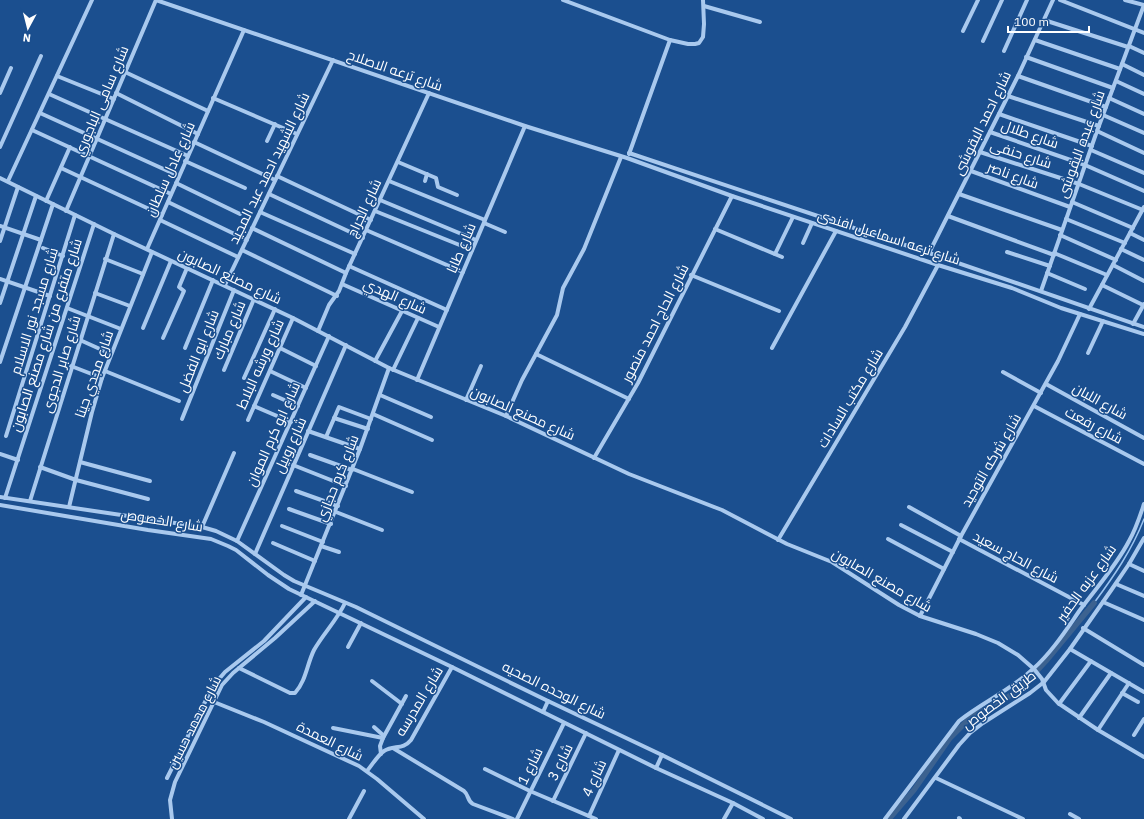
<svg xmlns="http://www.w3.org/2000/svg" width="1144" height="819" font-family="'IBM Plex Sans',Cairo,sans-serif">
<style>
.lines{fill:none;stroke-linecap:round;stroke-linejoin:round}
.stream{stroke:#9cc4f0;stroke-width:1.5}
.canal{stroke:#3c6290;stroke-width:5.5}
.minor{stroke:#a9c9ee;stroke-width:4}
.labels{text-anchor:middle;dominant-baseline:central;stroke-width:3;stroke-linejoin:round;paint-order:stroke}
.street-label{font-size:14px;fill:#fff;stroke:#1b4f8f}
</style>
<rect width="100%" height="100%" fill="#1b4f8f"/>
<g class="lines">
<!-- stream -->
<path class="stream" d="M1094 603C1114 576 1132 550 1144 519"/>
<!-- canal -->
<path class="canal" d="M889 819 914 790 950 738 971 717 1008 697 1023 686 1046 661 1094 603"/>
<!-- minor -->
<g class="minor">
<path d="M156 0 525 126 627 158 732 196 938 265 1012 288 1061 308 1144 334"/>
<path d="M563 0 670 40 688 44H695L699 43 703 37 704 24 703 0"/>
<path d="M1060 0 1144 33"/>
<path d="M704 6 760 22"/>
<path d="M1044 20 1128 47"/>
<path d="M963 31 978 0"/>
<path d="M1035 40 1120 69"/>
<path d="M983 41 1002 0"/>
<path d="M1129 46 1144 53"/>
<path d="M1004 51 1027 0"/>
<path d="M1026 57 1113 88"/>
<path d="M1122 64 1144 75"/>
<path d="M125 72 208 111"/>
<path d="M57 76 114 99"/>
<path d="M1018 76 1106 107"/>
<path d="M1116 81 1144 94"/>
<path d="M0 93 11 68"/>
<path d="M116 93 198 134"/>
<path d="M49 94 188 156"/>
<path d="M1008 96 1099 126"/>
<path d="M213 98 297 134"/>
<path d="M1109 98 1144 114"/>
<path d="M40 113 179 176"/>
<path d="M999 114 1092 146"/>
<path d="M1103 115 1144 133"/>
<path d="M32 130 171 194"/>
<path d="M1097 131 1144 153"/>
<path d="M990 132 1085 165 1144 191"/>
<path d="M267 141 275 124"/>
<path d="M194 142 275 180"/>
<path d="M0 147 41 56"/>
<path d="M1091 150 1144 173"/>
<path d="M980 152 1079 184 1143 210"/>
<path d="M629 153 929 253 1144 327"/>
<path d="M629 154 670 40"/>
<path d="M185 161 245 188"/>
<path d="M398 162 436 178 438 187 457 195"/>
<path d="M61 168 162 215"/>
<path d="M971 171 1070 207"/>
<path d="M277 176 371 220"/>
<path d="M0 178 114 234 293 318 389 368 506 416 629 474 722 510 787 544 832 562 899 605 920 616 976 634 998 643 1018 655 1034 669 1042 679 1046 690 1058 703 1098 730 1144 757"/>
<path d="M8 181 92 0"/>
<path d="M389 181 485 220"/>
<path d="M425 181 427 174"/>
<path d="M176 183 240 214"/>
<path d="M269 194 363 238"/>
<path d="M959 194 1062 230"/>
<path d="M380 200 476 240"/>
<path d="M46 201 70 147"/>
<path d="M168 202 247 240"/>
<path d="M1072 202 1133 228"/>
<path d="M66 211 156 0"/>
<path d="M375 211 472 250"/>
<path d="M260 212 355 254"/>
<path d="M948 216 1054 255"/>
<path d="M1066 219 1125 243"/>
<path d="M160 220 238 257"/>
<path d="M484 223 505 232"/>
<path d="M0 226 41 240"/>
<path d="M252 228 346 273"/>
<path d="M715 229 782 257"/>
<path d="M366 230 463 272"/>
<path d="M1130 233 1144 240"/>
<path d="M1060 235 1116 260"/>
<path d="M0 241 18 187"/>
<path d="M803 243 812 223"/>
<path d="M43 248 63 256"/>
<path d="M147 249 244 30"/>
<path d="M1121 249 1144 260"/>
<path d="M242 250 337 296"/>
<path d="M1007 252 1050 266"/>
<path d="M929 253 1018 76 1053 0"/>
<path d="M1054 253 1107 275"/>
<path d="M775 254 793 217"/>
<path d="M105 259 143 274"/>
<path d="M1113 265 1144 281"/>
<path d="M349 266 447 310"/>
<path d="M1047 273 1085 289"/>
<path d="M691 275 779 311"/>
<path d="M0 279 50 296"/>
<path d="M342 284 439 327"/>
<path d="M225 285 333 60"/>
<path d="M1102 285 1143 305"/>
<path d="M1041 291 1097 131 1144 5 1125 0"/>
<path d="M95 293 130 306"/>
<path d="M0 303 36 196"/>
<path d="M67 308 121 329"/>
<path d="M1089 309 1144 207"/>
<path d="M1133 324 1144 304"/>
<path d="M143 328 171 261"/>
<path d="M318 331 329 305 339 291 346 273 429 93"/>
<path d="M163 338 184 291 179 287 187 268"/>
<path d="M80 340 111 354"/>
<path d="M185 348 213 280"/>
<path d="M280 348 316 366"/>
<path d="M772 348 836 231"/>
<path d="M1088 353 1103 321"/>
<path d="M536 354 629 399"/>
<path d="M375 361 402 311"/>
<path d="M0 362 53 204"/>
<path d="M71 366 102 378"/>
<path d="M224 370 254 299"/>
<path d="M393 370 418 318"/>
<path d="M105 371 179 401"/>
<path d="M270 371 306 388"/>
<path d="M1003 372 1041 393"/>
<path d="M244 378 275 309"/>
<path d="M417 380 525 126"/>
<path d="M1046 384 1144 438"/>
<path d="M273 395 298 406"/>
<path d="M380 395 431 417"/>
<path d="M466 400 481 366"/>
<path d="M254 406 291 422"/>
<path d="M1034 406 1144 464"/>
<path d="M373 414 432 440"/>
<path d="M506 416 522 380 557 315 563 288 584 249 621 157"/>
<path d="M334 418 368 429"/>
<path d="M182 419 234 290"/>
<path d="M248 420 293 318"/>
<path d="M308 431 360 449"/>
<path d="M6 436 75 215"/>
<path d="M326 437 339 407 371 419"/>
<path d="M0 454 18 460"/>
<path d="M310 455 352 470"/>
<path d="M594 458 638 383 732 196"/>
<path d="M80 462 150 481"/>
<path d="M293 465 346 486"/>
<path d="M40 467 76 480 148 499"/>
<path d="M353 469 412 492"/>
<path d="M296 491 338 506"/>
<path d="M0 497 202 527 216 531 237 541 284 575 294 581 356 607 548 701 662 755 791 819"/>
<path d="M5 498 94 224"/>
<path d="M30 501 114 234"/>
<path d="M0 505 148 530 211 539 228 546 236 550 268 575 289 589 452 667 656 768 733 803 763 819"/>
<path d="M69 507 92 412 102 378 152 252"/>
<path d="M909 507 961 536"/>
<path d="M289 509 331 524"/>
<path d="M336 512 382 530"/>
<path d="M901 525 953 552"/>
<path d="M282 526 323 542"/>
<path d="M202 527 234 453"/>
<path d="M888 539 944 569"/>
<path d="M959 539 1084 605"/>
<path d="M778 540 905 327 938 265"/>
<path d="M237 541 329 336"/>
<path d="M273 543 315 561"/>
<path d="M321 546 339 552"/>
<path d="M255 554 346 345"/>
<path d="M1129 564 1144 571"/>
<path d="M1116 584 1144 596"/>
<path d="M301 595 360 449 389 368"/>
<path d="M1103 602 1144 620"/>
<path d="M920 616 961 536 1058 361 1080 314"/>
<path d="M1083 628 1144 665"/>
<path d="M348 647 361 623"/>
<path d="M1070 649 1144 692"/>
<path d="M239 668 290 693H295C306 681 307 664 314 650 323 634 337 620 345 603"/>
<path d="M372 681 402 704"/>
<path d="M1122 693 1138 702"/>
<path d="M214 702 264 722 359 766 377 779 424 819"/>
<path d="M1059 704 1091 661"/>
<path d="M543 712 548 701"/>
<path d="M1079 718 1111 673"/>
<path d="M374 727 384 736"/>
<path d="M333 728 383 738"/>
<path d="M1098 730 1129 683"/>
<path d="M1134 735 1144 719"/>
<path d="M393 748 464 791C469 795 467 801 473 804L513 819"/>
<path d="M381 754 380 746 383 738 406 696"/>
<path d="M656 768 662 755"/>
<path d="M485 769 530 791 596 819"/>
<path d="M367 771C372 765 378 755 384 751 394 745 403 750 411 740L452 667"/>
<path d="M167 778 213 686 225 672 264 641 306 597"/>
<path d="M936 778 1023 819"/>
<path d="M553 801 586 733"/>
<path d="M1070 814 1079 819"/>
<path d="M589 816 619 750"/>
<path d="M959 818 960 819"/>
<path d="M172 819 170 800 175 782 222 685 233 673 275 638 315 601"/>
<path d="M349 819 364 791"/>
<path d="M517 819 564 723"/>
<path d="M724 819 733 803"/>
<path d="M885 819 959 721C983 702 1011 690 1033 669 1052 652 1066 630 1080 610 1097 587 1116 566 1129 541 1136 529 1140 516 1144 504"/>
<path d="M904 819 959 745 970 733 983 723 1030 693 1044 682 1070 649 1112 589 1129 564 1144 538"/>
</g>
</g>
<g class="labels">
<!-- street labels -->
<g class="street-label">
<text transform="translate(395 70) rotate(19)">شارع ترعه الاصلاح</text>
<text transform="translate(101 101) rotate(-67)">شارع سامى الباجوري</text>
<text transform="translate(982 123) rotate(-64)">شارع احمد البقوشى</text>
<text transform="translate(1030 134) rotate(19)">شارع طلال</text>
<text transform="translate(1081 144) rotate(-70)">شارع عبده البقوشى</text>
<text transform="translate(1021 154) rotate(18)">شارع حنفى</text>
<text transform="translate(269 168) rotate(-64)">شارع الشهيد احمد عبد المجيد</text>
<text transform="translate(170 169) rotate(-66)">شارع عادل سلطان</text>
<text transform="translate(1013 175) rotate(20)">شارع ناصر</text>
<text transform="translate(364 208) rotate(-65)">شارع الجراج</text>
<text transform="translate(889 237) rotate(18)">شارع ترعه اسماعيل افندى</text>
<text transform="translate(461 248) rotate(-67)">شارع طابا</text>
<text transform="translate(230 276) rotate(25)">شارع مصنع الصابون</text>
<text transform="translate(395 296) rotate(24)">شارع الهدي</text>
<text transform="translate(34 311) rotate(-73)">شارع مسجد نور الاسلام</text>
<text transform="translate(655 323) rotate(-63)">شارع الحاج احمد منصور</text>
<text transform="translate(229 330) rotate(-67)">شارع مبارك</text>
<text transform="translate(46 335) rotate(-72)">شارع متفرع من شارع مصنع الصابون</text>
<text transform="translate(198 351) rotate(-68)">شارع ابو الفضل</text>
<text transform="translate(61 364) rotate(-73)">شارع صابر الدجوى</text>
<text transform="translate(260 364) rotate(-66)">شارع ورشه البلاط</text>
<text transform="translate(94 374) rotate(-71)">شارع مجدي جينا</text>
<text transform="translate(850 398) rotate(-59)">شارع مكتب السادات</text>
<text transform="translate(1100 401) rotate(29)">شارع اللبان</text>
<text transform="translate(523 413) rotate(24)">شارع مصنع الصابون</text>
<text transform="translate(1094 425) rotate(28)">شارع رفعت</text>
<text transform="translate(273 434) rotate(-66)">شارع ابو كرم الموان</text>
<text transform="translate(290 445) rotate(-66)">شارع روبيل</text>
<text transform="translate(991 460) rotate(-60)">شارع شركه التوحيد</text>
<text transform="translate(337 478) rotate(-68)">شارع كرم حجازي</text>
<text transform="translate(162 520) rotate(9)">شارع الخصوص</text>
<text transform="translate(1016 557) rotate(28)">شارع الحاج سعيد</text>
<text transform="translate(882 580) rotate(30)">شارع مصنع الصابون</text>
<text transform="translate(1086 583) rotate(-54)">شارع عزبه الحفير</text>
<text transform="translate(554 690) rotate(26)">شارع الوحده الصحيه</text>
<text transform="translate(999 700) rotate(-37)">طريق الخصوص</text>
<text transform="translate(419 701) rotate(-59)">شارع المدرسه</text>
<text transform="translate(194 722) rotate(-63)">شارع محمد حسين</text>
<text transform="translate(330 741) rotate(26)">شارع العمدة</text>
<text transform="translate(560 762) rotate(-64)">شارع 3</text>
<text transform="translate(530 766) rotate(-64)">شارع 1</text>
<text transform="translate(594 778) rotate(-65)">شارع 4</text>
</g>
</g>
<!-- north arrow -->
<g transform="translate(28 28) rotate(187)" stroke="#1b4f8f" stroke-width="3" paint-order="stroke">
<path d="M0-3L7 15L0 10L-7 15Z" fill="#ffffff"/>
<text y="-6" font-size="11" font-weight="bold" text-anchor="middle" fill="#ffffff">N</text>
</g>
<!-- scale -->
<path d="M1008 26v6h81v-6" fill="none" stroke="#ffffff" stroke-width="2"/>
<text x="1014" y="26" font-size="12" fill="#ffffff" stroke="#1b4f8f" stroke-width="3" paint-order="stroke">100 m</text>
</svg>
